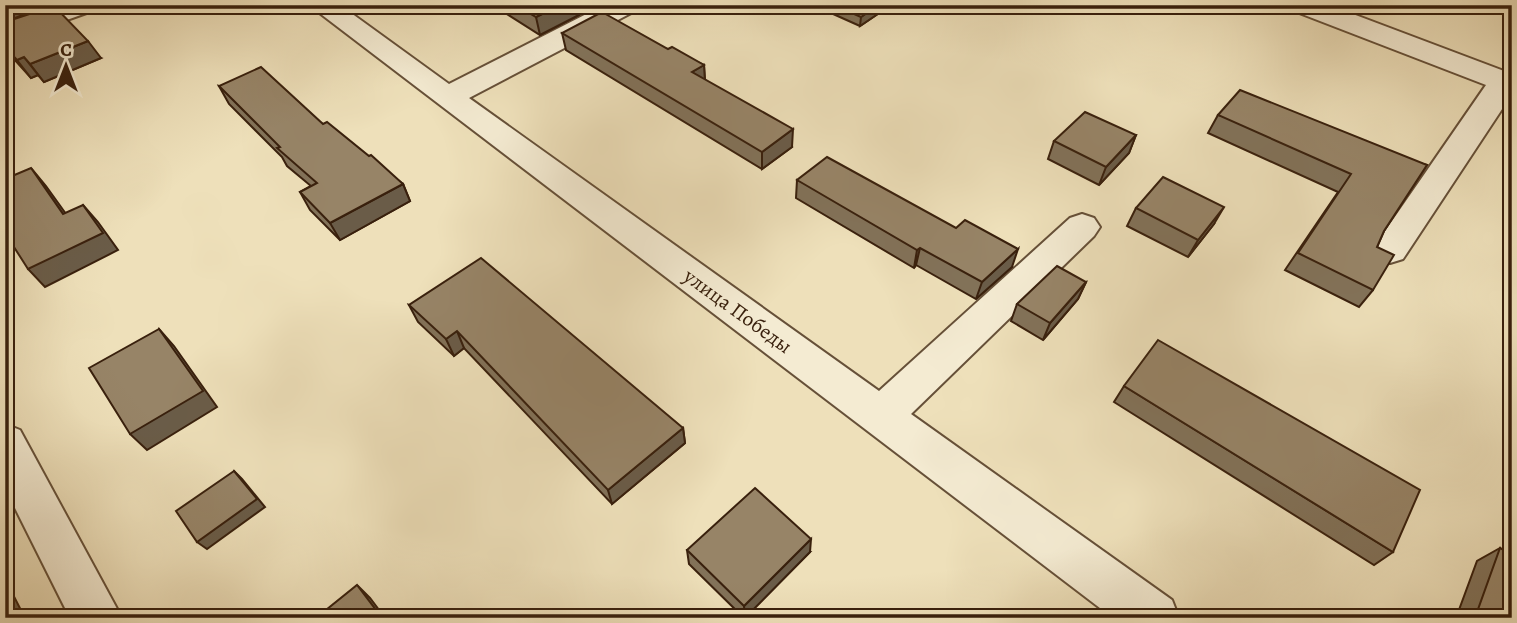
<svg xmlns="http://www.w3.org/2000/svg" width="1517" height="623" font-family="Alegreya,serif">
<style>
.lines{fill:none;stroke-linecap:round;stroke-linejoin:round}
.minor-casing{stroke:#665038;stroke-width:4}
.minor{fill:#f4ebd2;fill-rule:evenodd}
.wall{fill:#827259;stroke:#39200d;stroke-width:2}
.shaded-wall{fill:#6a5c48;stroke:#39200d;stroke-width:2}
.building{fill:#978467;stroke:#39200d;stroke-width:2}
.labels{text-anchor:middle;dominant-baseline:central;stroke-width:6;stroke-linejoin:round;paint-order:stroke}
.street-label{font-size:21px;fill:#39200d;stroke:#f4ebd2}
</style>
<rect width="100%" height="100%" fill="#eee0ba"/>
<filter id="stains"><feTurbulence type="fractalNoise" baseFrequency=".00286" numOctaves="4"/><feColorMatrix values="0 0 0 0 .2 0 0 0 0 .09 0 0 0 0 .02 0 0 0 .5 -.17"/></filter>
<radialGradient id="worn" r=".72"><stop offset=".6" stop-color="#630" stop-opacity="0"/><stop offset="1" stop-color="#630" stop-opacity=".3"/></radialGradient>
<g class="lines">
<defs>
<g id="minor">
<path d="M56 5H95L92 11 5 42V24Z"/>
<path d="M309 5H340L449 84 604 5H638L635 11 469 98 879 391 1070 218 1082 214 1094 218 1100 227 1094 236 911 414 1172 600 1179 618H1113Z"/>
<path d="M1291 5H1329L1512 74V94L1403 259 1390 263 1377 259 1372 250 1486 85 1294 11Z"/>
<path d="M5 424 20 430 122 618H70L5 488Z"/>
</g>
</defs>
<!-- minor casing -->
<use href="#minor" class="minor-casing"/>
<!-- minor -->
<use href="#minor" class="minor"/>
</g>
<!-- wall -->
<g class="wall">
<path d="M5 5H48L6 21 101 58 44 82 38 75 31 78 5 49Z"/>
<path d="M497 5H577L579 15 540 35 499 9Z"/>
<path d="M813 5H891L860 26Z"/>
<path d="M562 33 668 49 704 65 705 80 792 147 762 169 566 50Z"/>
<path d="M219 86 323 124 403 184 410 201 340 240 310 210 300 192 311 186 287 166 282 157 229 104Z"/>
<path d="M1218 115 1427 165 1384 231 1377 247 1373 290 1359 307 1285 270 1338 192 1208 133Z"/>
<path d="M1136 135 1129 153 1099 185 1048 159 1054 141Z"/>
<path d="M797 180 1012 267 976 299 916 265 914 268 796 198Z"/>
<path d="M1136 208 1214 224 1188 257 1127 226Z"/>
<path d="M1086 282 1078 299 1043 340 1011 321 1017 304Z"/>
<path d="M409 305 683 428 685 443 612 504 464 348 454 356 418 322Z"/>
<path d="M1124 386 1393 552 1374 565 1114 402Z"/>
<path d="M1500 548 1512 618H1456L1477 561Z"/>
<path d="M687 550 810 552 744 618 689 564Z"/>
</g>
<!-- shaded-wall -->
<g class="shaded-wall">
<path d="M5 5H48L5 22Z"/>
<path d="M560 5H577L579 15 540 35 536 17Z"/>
<path d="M878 5H891L860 26 861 17Z"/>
<path d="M88 41 101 58 44 82 30 64Z"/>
<path d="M24 57 38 75 31 78 17 60Z"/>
<path d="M704 65 705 82 692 72Z"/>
<path d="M793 129 792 147 762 169V152Z"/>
<path d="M1136 135 1129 153 1099 185 1106 167Z"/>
<path d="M31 168 46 186 79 232 63 214Z"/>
<path d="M403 184 410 201 340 240 330 223Z"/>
<path d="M83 205 98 222 118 250 45 287 28 269Z"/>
<path d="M1224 207 1214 224 1188 257 1198 240Z"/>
<path d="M5 229 15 239 5 243Z"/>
<path d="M920 248 916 265 914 268 917 250Z"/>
<path d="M1018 249 1012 267 976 299 982 282Z"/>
<path d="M1086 282 1078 299 1043 340 1050 323Z"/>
<path d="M159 329 174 346 217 407 147 450 130 434Z"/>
<path d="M457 331 464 348 454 356 446 339Z"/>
<path d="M683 428 685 443 612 504 608 490Z"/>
<path d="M234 471 242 479 265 507 207 549 197 542Z"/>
<path d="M811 539 810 552 745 618 744 606Z"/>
<path d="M5 579 25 618H5Z"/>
<path d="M357 585 370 598 385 618H382Z"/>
</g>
<!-- building -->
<g class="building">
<path d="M516 5H560L536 17Z"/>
<path d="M834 5H878L861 17Z"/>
<path d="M54 6 88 41 30 64 24 57 17 60 5 47V22Z"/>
<path d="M602 12 668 49 672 47 704 65 692 72 793 129 762 152 562 33Z"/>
<path d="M261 67 323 124 327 122 369 156 371 155 403 184 330 223 300 192 317 183 277 148 280 147 219 86Z"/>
<path d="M1240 90 1427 165 1384 231 1377 247 1394 255 1373 290 1298 253 1351 174 1218 115Z"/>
<path d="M1085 112 1136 135 1106 167 1054 141Z"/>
<path d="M827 157 956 228 965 220 1018 249 982 282 920 248 917 250 797 180Z"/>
<path d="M31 168 63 214 83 205 103 233 28 269 5 233V179Z"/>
<path d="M1163 177 1224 207 1198 240 1136 208Z"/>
<path d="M481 258 683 428 608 490 457 331 446 339 409 305Z"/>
<path d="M1057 266 1086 282 1050 323 1017 304Z"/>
<path d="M159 329 203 391 130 434 89 368Z"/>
<path d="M1158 340 1420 490 1393 552 1124 386Z"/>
<path d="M234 471 257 499 197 542 176 511Z"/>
<path d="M755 488 811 539 744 606 687 550Z"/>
<path d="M1500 548 1512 554V618H1480L1476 615Z"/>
<path d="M357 585 382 618H316Z"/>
</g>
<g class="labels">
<!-- street labels -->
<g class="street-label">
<text transform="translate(738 311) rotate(36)">улица Победы</text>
</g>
</g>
<!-- margin -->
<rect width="1517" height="623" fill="none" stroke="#eee0ba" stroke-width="28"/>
<rect x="7" y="7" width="1503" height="609" fill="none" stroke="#39200d" stroke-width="3.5"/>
<rect x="14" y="14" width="1489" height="595" fill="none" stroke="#39200d" stroke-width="2"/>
<!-- north arrow -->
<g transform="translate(66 66)" stroke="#f4ebd2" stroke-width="5" paint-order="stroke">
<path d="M0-5L12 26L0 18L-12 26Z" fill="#39200d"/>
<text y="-10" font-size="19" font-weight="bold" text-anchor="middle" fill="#39200d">С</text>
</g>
<rect width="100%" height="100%" filter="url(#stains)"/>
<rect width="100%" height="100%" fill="url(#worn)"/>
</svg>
